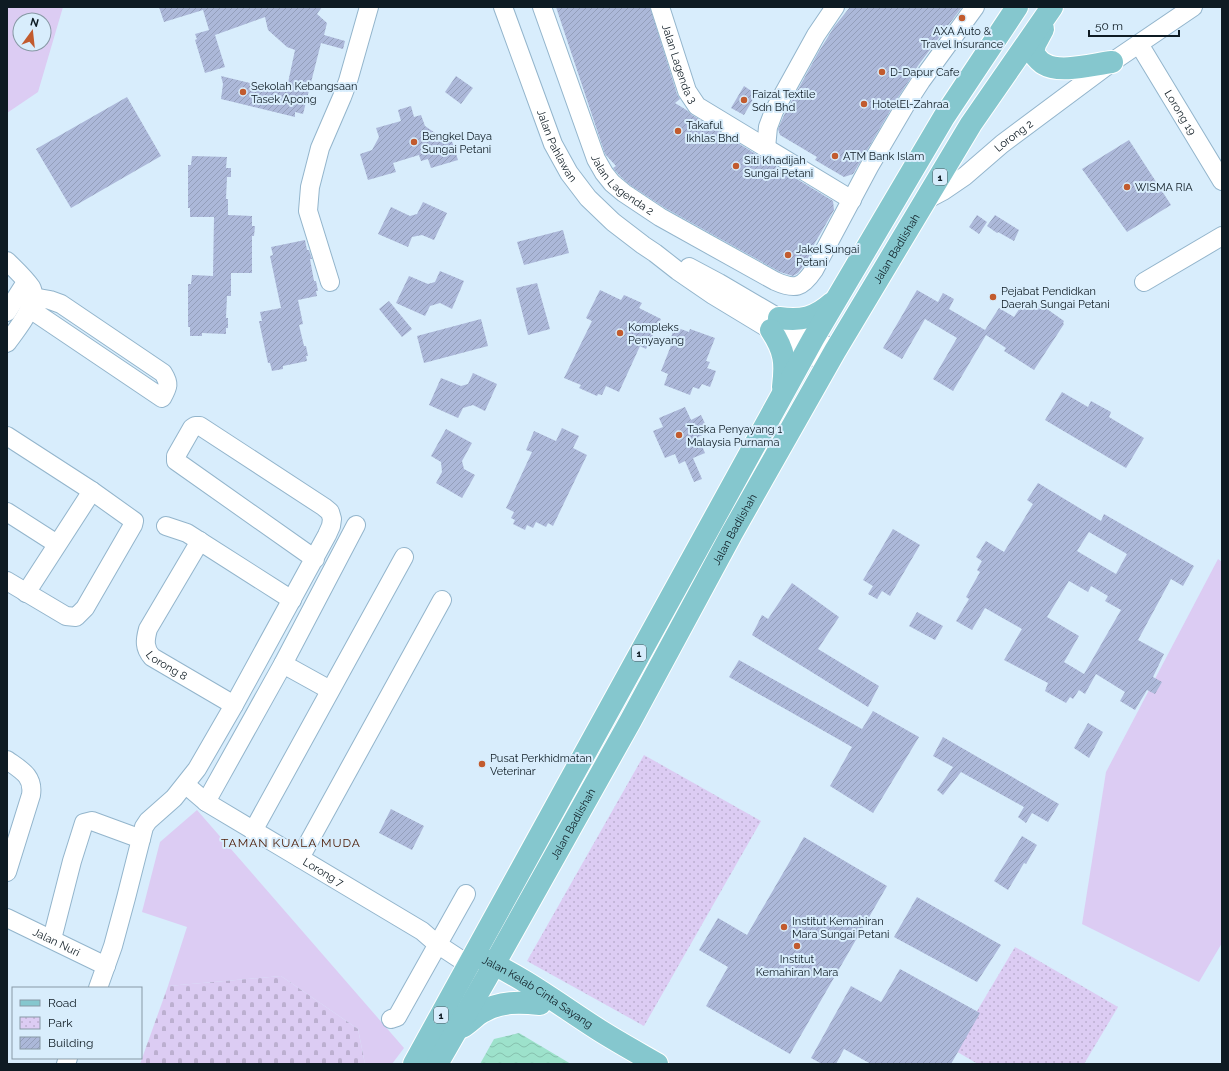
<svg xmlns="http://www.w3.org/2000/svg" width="1229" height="1071" font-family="Raleway,sans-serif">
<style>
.grass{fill:#dcccf3;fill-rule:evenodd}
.cemetery{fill:url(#cemetery-stones)}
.park{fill:url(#park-dots)}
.water{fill:url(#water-waves)}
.building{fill:url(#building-hatch);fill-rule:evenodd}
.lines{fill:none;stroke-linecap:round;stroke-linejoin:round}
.minor-casing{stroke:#93b5cc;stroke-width:20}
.major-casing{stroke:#fff;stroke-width:24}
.minor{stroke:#fff;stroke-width:18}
.major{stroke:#85c7ce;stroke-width:22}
.poi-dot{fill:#c25b2e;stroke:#d8edfc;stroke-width:1.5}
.labels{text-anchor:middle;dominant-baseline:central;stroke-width:4;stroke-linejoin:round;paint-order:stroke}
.shield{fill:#d8edfc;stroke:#4b5a64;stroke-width:1}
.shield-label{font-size:10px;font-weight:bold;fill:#0e1b23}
.poi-label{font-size:11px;fill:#0e1b23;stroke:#d8edfc;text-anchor:start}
.street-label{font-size:11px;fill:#0e1b23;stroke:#d8edfc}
.neighbourhood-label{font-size:12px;letter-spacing:1px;fill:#4b1b05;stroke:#d8edfc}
</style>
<defs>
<pattern id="cemetery-stones" width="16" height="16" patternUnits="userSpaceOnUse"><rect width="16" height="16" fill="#dcccf3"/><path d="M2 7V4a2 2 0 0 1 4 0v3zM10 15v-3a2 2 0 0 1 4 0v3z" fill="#bcafd0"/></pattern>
<pattern id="park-dots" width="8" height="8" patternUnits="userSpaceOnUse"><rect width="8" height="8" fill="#dcccf3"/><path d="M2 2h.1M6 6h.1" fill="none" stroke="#bcafd0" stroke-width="1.8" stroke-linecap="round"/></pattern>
<pattern id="water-waves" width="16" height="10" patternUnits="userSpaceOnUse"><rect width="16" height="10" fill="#9de2cb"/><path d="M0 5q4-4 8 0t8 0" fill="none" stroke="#86c1ae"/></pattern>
<pattern id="building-hatch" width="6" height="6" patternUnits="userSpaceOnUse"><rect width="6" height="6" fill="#acb8d9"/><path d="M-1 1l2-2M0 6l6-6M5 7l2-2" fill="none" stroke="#939eba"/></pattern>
</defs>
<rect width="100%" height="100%" fill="#d8edfc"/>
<!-- grass -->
<g class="grass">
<path d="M7 7H63L38 92 7 113ZM20 20H44V44H20Z"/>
<path d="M1218 559 1222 562V943L1199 982 1082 924 1106 772Z"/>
<path d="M197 810 404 1048 392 1064H365L358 1029 281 976 168 986 187 927 142 912 160 842Z"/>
</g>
<!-- cemetery -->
<path class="cemetery" d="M281 976 358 1029 365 1064H140L168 986Z"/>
<!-- park -->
<g class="park">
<path d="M644 755 761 821 644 1026 527 961Z"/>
<path d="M1015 947 1118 1007 1084 1064H978L954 1050Z"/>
</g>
<!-- water -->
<path class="water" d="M519 1033 571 1064H480L494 1039Z"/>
<!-- building -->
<g class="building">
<path d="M159 7H322L317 14 327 23 324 35 345 41 343 49 321 43 303 114 295 112V117L221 99 223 84 221 76 286 92 295 50 287 47 268 30 265 17 215 35 225 67 205 73 195 40 197 39 195 34 209 30 203 10 164 22Z"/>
<path d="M556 7H650L677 94 680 99 675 103 688 111 692 115 833 201 834 210 812 248 813 249 805 264 798 273 793 276 780 272 665 208 630 185 620 176 613 168 616 166 605 154Z"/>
<path d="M850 7H962L911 75 912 76 897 99 853 174 844 177 815 160 817 157 780 135 778 129 784 115 818 53 834 27Z"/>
<path d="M456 76 473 88 461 104 445 92Z"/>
<path d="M744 86 756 94 744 115 731 108Z"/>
<path d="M127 97 161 156 71 208 36 149Z"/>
<path d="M411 106 414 117 421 115 425 126 438 135 449 132 458 160 431 168 428 159 421 161 419 155 393 163 396 172 368 180 360 154 372 150 379 137 376 128 401 121 398 110Z"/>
<path d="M1129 140 1171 205 1127 232 1082 169Z"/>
<path d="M192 156 227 157 226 168H231V177H227L226 199H228V215L252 216V226H255L254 236H252V273H231V296H227L226 318H228V328H226V334L202 333V336H190V327H188V284H191L192 275 213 276 214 217H190V208H188V165H191Z"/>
<path d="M423 202 447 213 434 240 422 235 412 237 408 247 378 234 391 207 410 216 417 214Z"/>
<path d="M977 215 987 222 979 234 969 227Z"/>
<path d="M995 215 1019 230 1014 241 998 232 997 233 987 226Z"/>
<path d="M563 230 569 253 524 265 517 242Z"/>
<path d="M305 240 307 250H309L312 259H310L314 281H316L318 291H316L317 296 298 300 303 324 299 325 304 346H306L308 356H306L307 361 283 366V369L272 371 270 363H268L259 321H262L260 312 281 308 270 256 273 255 271 247Z"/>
<path d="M440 271 464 281 452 309 440 303 430 306 425 316 396 303 409 276 428 284 435 282Z"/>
<path d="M537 283 550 329 528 335 516 288Z"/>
<path d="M600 290 621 300 624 295 642 303 639 308 661 319 646 349 640 346 619 392 606 386 602 395 598 394 597 396 579 388 581 385 564 378 592 321 586 318Z"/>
<path d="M917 290 938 302 943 293 954 299 949 309 985 330 999 308 1014 317 1025 300 1037 308 1040 304 1064 321 1063 323 1064 324 1034 370 1004 351 1006 348 986 335 953 391 933 379 957 338 925 319 902 359 883 348Z"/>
<path d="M389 301 412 329 402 337 379 309Z"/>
<path d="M481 319 488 346 424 363 417 336Z"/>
<path d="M675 327 689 332 690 329 715 338 706 361 710 362 707 368 716 371 710 387 702 384 699 389 693 387 690 395 664 385 668 374 661 371 672 343 669 342Z"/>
<path d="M473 373 497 384 485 411 473 405 463 408 458 418 429 405 441 378 461 386 468 384Z"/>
<path d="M1062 392 1088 407 1091 401 1111 412 1109 417 1144 438 1126 468 1045 420Z"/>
<path d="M685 407 691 420 701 415 709 432 698 437 705 453 693 458 702 479 694 482 685 461 679 464 675 454 665 458 653 431 663 427 659 418Z"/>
<path d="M562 428 579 436 573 448 587 455 553 526 548 523 546 527 536 522 533 528 527 525 525 530 513 524 515 520 511 518 514 512 506 508 532 452 526 450 534 431 556 441Z"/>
<path d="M446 429 472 443 462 461 464 469 475 475 462 498 436 483 442 472 441 462 431 456Z"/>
<path d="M1038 483 1101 521 1104 514 1194 566 1183 586 1171 579 1138 640 1164 654 1153 677 1162 682 1155 694 1147 690 1135 710 1120 701 1125 692 1096 674 1085 694 1079 690 1073 699 1070 697 1066 703 1045 691 1048 683 1004 660 1022 629 985 608 972 630 956 621 969 599 966 597 980 572 977 570 982 561 976 557 986 541 1004 552 1033 504 1027 500ZM1089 532 1127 554 1116 574 1077 551ZM1069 581 1088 592 1091 586 1108 596 1105 601 1121 610 1084 674 1064 662 1079 636 1047 617Z"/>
<path d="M893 529 920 545 890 596 882 591 877 599 868 594 873 586 863 580Z"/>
<path d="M792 583 839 617 818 649 879 686 868 707 752 635 762 615 768 619Z"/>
<path d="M917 612 943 626 935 640 909 626Z"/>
<path d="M739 660 862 729 873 711 919 737 873 813 830 786 852 747 729 677Z"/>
<path d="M1088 723 1103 732 1089 758 1074 748Z"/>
<path d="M943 737 1059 804 1048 822 1032 813 1026 823 1018 817 1024 807 961 772 943 795 937 790 953 767 933 756Z"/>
<path d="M391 809 424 826 412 850 379 833Z"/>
<path d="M1022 836 1037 845 1026 864 1024 863 1008 890 994 881Z"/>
<path d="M804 837 887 886 790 1054 706 1006 728 967 699 950 718 918 747 935Z"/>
<path d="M917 897 1001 945 977 982 894 937Z"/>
<path d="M900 969 980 1013 951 1064H871L844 1049 836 1064H822L811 1058 851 986 881 1002Z"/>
</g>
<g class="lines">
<defs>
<g id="minor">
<path id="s1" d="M503 7 553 144 569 173 588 198 613 222 643 245 655 253 678 271 713 295 827 364"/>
<path id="s2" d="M542 7 596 159 604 173 612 183 624 193 660 217 775 281C795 290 802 288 814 270L869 167 906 104 921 81 975 7"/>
<path id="s3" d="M660 7 687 91 697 106 852 200"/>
<path id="s4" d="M1139 44 1222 181"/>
<path d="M766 148 768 127 774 111 816 35 835 7"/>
<path id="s5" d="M926 200 943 191 965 176 1002 144 1112 62 1193 7"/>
<path d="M7 261C15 269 25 278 31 287 40 303 16 330 7 343"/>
<path d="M689 267 719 283 835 351"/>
<path d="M330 282 308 211 310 187 320 148 342 97 348 81 369 7"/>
<path d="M1144 282 1222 236"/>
<path d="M30 309 162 398C168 387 170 384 163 373L61 304 50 300 33 297"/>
<path d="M7 312 26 282"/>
<path d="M7 436 92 491 134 521 133 525 85 608 76 617 66 616 7 581"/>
<path d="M7 512 57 544"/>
<path d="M166 526 187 533 292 600"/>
<path id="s6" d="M200 541 148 629C145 640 144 648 152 657L234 705"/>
<path d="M26 593 92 491"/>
<path d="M283 664 330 690"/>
<path d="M7 760C21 770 34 776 31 795L7 872"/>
<path id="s7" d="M186 785 206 802 422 931 437 944 469 965"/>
<path d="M206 802 283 664 356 525"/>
<path d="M253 831 404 557"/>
<path d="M300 858 442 600"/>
<path id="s8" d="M7 918 106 966"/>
<path d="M52 939 72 861 84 823 92 821 141 839"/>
<path d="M98 988 113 946 126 898 144 827 148 821 174 798 197 769 234 705 327 535 331 526 332 519 330 512 324 507 200 426H195L192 428 176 456V461L315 559"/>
<path d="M391 1019 397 1017 466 894"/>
<path d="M66 1064 68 1058"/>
</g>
<g id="major">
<path d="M1043 29 1035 44 1033 53C1036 57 1040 62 1044 64 1060 74 1094 64 1112 62"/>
<path d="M779 318C802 321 815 318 832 303"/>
<path d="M771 330C785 351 786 363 783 387"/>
<path id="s9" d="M481 958C523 977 560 1005 599 1030 618 1042 638 1053 657 1064"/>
<path d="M462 1027C469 1023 475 1016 482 1012 500 1001 520 1002 540 1004"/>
<path d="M414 1064 813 339 944 117 1017 7"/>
<path id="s10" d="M437 1064 487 977 631 720 732 533 835 351 971 124 1052 7"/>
</g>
</defs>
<!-- minor casing -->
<use href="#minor" class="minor-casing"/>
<!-- major casing -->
<use href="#major" class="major-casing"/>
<!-- minor -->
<use href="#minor" class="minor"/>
<!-- major -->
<use href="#major" class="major"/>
</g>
<!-- markers -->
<g class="poi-dot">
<circle cx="962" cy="18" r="4"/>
<circle cx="882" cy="72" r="4"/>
<circle cx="243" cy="92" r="4"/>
<circle cx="744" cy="100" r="4"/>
<circle cx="864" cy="104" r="4"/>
<circle cx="678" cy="131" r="4"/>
<circle cx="414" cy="142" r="4"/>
<circle cx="835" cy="156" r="4"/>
<circle cx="736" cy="166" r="4"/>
<circle cx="1127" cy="187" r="4"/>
<circle cx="788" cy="255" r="4"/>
<circle cx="993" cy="297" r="4"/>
<circle cx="620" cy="333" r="4"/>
<circle cx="679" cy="435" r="4"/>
<circle cx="482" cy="764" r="4"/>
<circle cx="784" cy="927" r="4"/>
<circle cx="797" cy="946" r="4"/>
</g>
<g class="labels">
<!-- shield labels -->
<g class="shield">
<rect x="933" y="169" width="14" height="16" rx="3"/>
<rect x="632" y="645" width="14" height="16" rx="3"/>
<rect x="434" y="1007" width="14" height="16" rx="3"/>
</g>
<g class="shield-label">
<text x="940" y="177">1</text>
<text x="639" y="653">1</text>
<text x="441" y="1015">1</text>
</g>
<!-- poi labels -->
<g class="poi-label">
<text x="962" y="31" text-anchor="middle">AXA Auto &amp;<tspan x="962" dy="13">Travel Insurance</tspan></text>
<text x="890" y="72">D-Dapur Cafe</text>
<text x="251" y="86">Sekolah Kebangsaan<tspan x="251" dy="13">Tasek Apong</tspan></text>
<text x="752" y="94">Faizal Textile<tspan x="752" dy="13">Sdn Bhd</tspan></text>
<text x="872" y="104">HotelEl-Zahraa</text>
<text x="686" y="125">Takaful<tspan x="686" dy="13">Ikhlas Bhd</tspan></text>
<text x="422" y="136">Bengkel Daya<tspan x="422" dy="13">Sungai Petani</tspan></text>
<text x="843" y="156">ATM Bank Islam</text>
<text x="744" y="160">Siti Khadijah<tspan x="744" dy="13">Sungai Petani</tspan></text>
<text x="1135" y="187">WISMA RIA</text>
<text x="796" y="249">Jakel Sungai<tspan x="796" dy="13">Petani</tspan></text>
<text x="1001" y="291">Pejabat Pendidkan<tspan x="1001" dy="13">Daerah Sungai Petani</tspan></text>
<text x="628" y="327">Kompleks<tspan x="628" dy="13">Penyayang</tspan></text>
<text x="687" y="429">Taska Penyayang 1<tspan x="687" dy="13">Malaysia Purnama</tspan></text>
<text x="490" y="758">Pusat Perkhidmatan<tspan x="490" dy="13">Veterinar</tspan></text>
<text x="792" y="921">Institut Kemahiran<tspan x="792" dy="13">Mara Sungai Petani</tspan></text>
<text x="797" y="959" text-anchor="middle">Institut<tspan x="797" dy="13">Kemahiran Mara</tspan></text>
</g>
<!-- street labels -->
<g class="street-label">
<text stroke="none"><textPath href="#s3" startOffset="60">Jalan Lagenda 3</textPath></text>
<text stroke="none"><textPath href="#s4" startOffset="80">Lorong 19</textPath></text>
<text stroke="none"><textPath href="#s5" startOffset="109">Lorong 2</textPath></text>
<text stroke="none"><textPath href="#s1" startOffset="149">Jalan Pahlawan</textPath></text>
<text stroke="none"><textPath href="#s2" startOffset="199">Jalan Lagenda 2</textPath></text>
<text stroke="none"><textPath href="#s10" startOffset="936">Jalan Badlishah</textPath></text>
<text stroke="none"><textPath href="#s10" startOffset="612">Jalan Badlishah</textPath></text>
<text stroke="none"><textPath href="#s6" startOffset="149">Lorong 8</textPath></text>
<text stroke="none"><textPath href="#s10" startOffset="276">Jalan Badlishah</textPath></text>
<text stroke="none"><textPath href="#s7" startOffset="163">Lorong 7</textPath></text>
<text stroke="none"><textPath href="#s8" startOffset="55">Jalan Nuri</textPath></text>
<text stroke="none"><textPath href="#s9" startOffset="66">Jalan Kelab Cinta Sayang</textPath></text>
</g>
<!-- neighbourhood labels -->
<g class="neighbourhood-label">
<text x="291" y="843">TAMAN KUALA MUDA</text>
</g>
</g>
<!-- border -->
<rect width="1229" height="1071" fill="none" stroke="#0e1b23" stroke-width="16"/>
<!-- legend -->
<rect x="12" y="987" width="130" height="72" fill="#d8edfc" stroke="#8799a5"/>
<rect x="20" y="1000" width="20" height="6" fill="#85c7ce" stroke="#8799a5"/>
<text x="48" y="1007" font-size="12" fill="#0e1b23">Road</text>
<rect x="20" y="1017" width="20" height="12" fill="url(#park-dots)" stroke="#8799a5"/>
<text x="48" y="1027" font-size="12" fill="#0e1b23">Park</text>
<rect x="20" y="1037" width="20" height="12" fill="url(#building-hatch)" stroke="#8799a5"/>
<text x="48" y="1047" font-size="12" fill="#0e1b23">Building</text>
<!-- north arrow -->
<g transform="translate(32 32) rotate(15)"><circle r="19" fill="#d8edfc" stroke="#8799a5"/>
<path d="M0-3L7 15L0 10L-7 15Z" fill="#c25b2e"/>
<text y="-6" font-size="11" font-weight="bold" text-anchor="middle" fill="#0e1b23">N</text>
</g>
<!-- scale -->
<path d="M1089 30v6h90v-6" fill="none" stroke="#0e1b23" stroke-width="2"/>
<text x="1095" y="30" font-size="12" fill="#0e1b23" stroke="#d8edfc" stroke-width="3" paint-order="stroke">50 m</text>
</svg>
